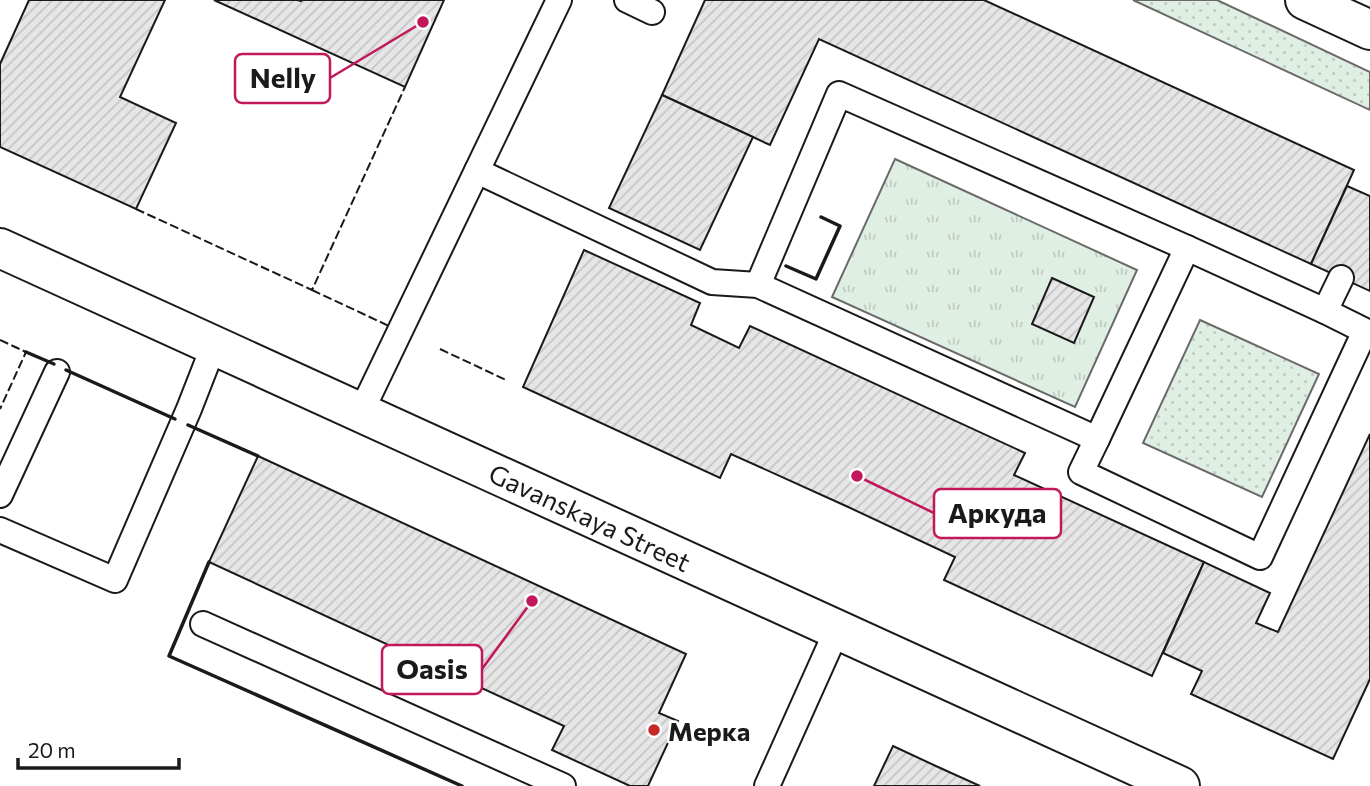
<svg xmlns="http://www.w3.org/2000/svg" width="1370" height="786" font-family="Commissioner,sans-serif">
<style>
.grass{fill:url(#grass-dots);stroke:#6a6a6a;stroke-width:2}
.park{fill:url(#park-tufts);stroke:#6a6a6a;stroke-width:2}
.building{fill:url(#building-hatch);stroke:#1a1a1a;stroke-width:2}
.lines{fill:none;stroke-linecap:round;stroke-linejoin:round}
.service-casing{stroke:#1a1a1a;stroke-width:28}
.minor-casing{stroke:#1a1a1a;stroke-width:42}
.tertiary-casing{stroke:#1a1a1a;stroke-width:42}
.service{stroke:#fff;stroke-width:24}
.minor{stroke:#fff;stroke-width:38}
.tertiary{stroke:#fff;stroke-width:38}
.fence{stroke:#1a1a1a;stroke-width:2;stroke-dasharray:9 3.5;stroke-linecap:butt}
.wall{stroke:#1a1a1a;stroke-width:3.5}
.poi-dot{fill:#c62828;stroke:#fff;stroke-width:2.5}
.labels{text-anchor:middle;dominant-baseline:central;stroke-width:5;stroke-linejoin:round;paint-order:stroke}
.street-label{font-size:26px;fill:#1a1a1a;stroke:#fff}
.poi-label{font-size:26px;font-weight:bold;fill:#1a1a1a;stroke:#fff;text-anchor:start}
.leader{fill:none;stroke:#c2185b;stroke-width:2.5}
.callout-dot{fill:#c2185b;stroke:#fff;stroke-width:2.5}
.callout{fill:#fff;stroke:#c2185b;stroke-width:2.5}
.callout-label{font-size:28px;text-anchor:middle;font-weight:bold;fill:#1a1a1a}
</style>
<defs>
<pattern id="grass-dots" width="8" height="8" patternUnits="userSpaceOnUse" patternTransform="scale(1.75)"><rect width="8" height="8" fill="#e0efe3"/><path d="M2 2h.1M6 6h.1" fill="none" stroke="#c0ccc2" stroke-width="1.8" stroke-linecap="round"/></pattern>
<pattern id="park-tufts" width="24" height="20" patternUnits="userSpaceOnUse" patternTransform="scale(1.75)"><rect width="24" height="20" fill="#e0efe3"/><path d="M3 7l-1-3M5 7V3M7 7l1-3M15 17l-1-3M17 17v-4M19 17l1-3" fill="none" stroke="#c0ccc2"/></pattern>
<pattern id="building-hatch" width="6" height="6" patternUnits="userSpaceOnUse" patternTransform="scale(1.75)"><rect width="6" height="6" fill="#e6e6e6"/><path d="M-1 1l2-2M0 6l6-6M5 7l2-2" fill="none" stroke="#c5c5c5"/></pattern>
</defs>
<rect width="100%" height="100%" fill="#fff"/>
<!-- grass -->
<g class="grass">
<path d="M1133 0H1217L1370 72V110Z"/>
<path d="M1200 320 1319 374 1262 497 1143 443Z"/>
</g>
<!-- park -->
<path class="park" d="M895 159 1137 270 1075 407 832 297Z"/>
<!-- building -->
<g class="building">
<path d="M29 0H165L120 97 176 123 136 209 0 147V64Z"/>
<path d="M214 0H297L301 1V0H444L405 87Z"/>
<path d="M705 0H984L1354 170 1311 264 819 39 770 145 662 95Z"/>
<path d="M662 95 753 137 700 250 609 208Z"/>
<path d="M1347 186 1370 196V291L1311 264Z"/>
<path d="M584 250 700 303 691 325 739 348 750 326 1025 453 1014 475 1204 562 1152 676 944 580 955 557 846 506 731 454 720 478 523 387Z"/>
<path d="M1052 278 1094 297 1074 343 1032 324Z"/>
<path d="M1370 434V679L1333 759 1191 694 1202 671 1163 653 1204 562 1270 593 1256 623 1278 632Z"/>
<path d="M258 456 686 654 659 713 678 721 648 786H630L552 750 564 726 209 562Z"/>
<path d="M893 746 938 767 980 786H874Z"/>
</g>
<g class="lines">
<defs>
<g id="service">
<path d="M627 0 652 12"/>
<path d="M477 171 712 282 758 285 1097 439 1081 472 1260 557 1365 331 1325 311 1341 278"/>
<path d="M758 285 839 94 1187 248 1325 311"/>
<path d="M361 412 559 0"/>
<path d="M1097 439 1187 248"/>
<path d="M0 495 57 372"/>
<path d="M0 530 115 580 189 409 214 345"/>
<path d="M203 624 563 786"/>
<path d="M767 786 837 630"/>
</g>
<path id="minor" d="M1305 0 1370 30"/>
<path id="tertiary" d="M0 248 1180 786"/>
</defs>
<!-- service casing -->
<use href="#service" class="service-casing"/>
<!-- minor casing -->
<use href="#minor" class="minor-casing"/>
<!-- tertiary casing -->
<use href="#tertiary" class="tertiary-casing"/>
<!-- service -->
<use href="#service" class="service"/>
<!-- minor -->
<use href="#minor" class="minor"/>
<!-- tertiary -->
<use href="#tertiary" class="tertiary"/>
<!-- fence -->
<g class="fence">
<path d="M136 209 312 290 405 87"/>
<path d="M312 290 389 326"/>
<path d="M0 340 26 352 0 409"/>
<path d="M440 349 506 380"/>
</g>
<!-- wall -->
<g class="wall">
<path d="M786 266 816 279 840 226 821 217"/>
<path d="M26 352 54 364"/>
<path d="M66 370 175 419"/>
<path d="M188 425 258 456"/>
<path d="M209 562 169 656 462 786"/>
</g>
</g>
<!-- markers -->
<circle class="poi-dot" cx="654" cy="730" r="7"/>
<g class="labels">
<!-- street labels -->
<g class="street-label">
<text transform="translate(590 517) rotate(25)">Gavanskaya Street</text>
</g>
<!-- poi labels -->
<g class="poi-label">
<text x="668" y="730">Мерка</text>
</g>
</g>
<!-- callouts -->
<path class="leader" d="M423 22L330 78M857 476L934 513M532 601L482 669"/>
<g class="callout-dot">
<circle cx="423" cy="22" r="7"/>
<circle cx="857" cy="476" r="7"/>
<circle cx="532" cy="601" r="7"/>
</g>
<g class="callout">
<rect x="235" y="54" width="95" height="49" rx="7"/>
<rect x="934" y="489" width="127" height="49" rx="7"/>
<rect x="382" y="645" width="100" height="49" rx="7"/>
</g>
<g class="callout-label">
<text x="283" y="88">Nelly</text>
<text x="997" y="523">Аркуда</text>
<text x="432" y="679">Oasis</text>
</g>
<!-- scale -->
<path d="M18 758v10h161v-10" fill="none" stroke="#1a1a1a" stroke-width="3.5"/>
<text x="28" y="758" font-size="21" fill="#1a1a1a" stroke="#ffffff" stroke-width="5" paint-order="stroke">20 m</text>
</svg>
